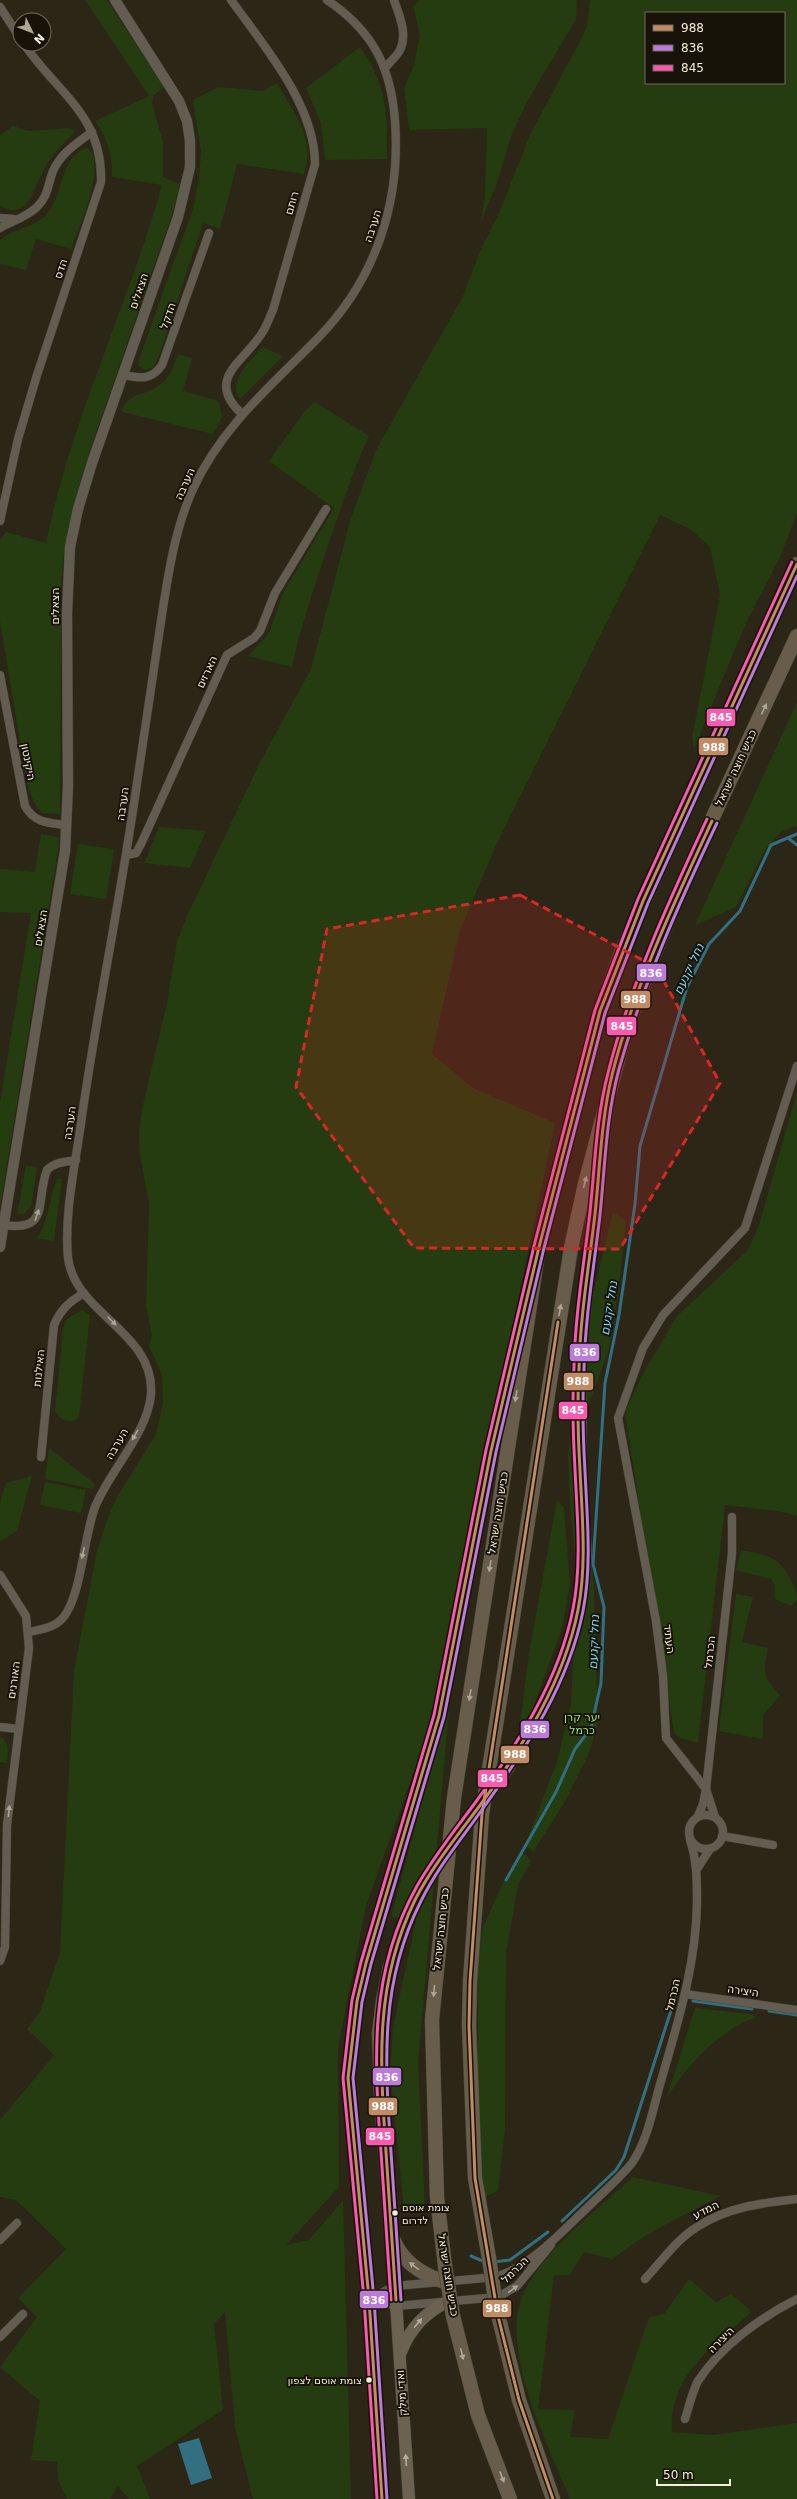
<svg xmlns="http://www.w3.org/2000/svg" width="797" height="2499" font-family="'DejaVu Sans','Noto Sans Hebrew',sans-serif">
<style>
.green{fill:#243c10;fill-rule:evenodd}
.water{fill:#316f81}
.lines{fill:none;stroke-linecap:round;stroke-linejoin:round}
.stream{stroke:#316f81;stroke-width:3}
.motorway-tunnel{stroke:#4a4435;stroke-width:14;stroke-dasharray:14 7;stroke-linecap:butt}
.minor-casing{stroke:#494438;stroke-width:9}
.tertiary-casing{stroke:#494438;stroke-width:11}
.primary-casing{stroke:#494438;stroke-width:13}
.motorway-casing{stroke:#494438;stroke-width:15}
.minor{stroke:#625c51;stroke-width:8}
.tertiary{stroke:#625c51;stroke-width:10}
.primary{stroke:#6b6252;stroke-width:12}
.motorway{stroke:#675d4a;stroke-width:14}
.motorway-bridge-casing{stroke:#494438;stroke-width:15;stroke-linecap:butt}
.motorway-bridge{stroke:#675d4a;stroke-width:14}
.bus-1-casing{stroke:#181308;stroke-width:6}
.bus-2-casing{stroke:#181308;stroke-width:6}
.bus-3-casing{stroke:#181308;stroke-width:6}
.bus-1{stroke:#c18c65;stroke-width:3}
.bus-2{stroke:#bd7bd9;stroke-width:3}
.bus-3{stroke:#f75aaf;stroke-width:3}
.oneway{fill:#aea694}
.oneway2{fill:#aba597}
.oneway3{fill:#b6af9e}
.marked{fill:#d62828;fill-opacity:0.2;stroke:#d62828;stroke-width:3;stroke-dasharray:8 5;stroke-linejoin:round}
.bus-dot{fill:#f4eedd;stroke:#181308;stroke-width:1.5}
.labels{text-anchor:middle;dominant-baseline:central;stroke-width:4;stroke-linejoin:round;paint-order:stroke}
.bus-label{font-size:10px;fill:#f4eedd;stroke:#181308;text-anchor:start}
.street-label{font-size:11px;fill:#f4eedd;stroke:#181308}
.park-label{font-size:11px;fill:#9fe376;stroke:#181308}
.water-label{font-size:12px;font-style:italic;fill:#7ed6f4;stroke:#181308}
.line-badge{stroke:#181308;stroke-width:1.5}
.badge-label{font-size:11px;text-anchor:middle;font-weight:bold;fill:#fff}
</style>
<rect width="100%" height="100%" fill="#2c2617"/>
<!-- green -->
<g class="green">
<path d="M85 0H107L164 87 154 95 152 103 163 142V177L180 184 172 215C151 273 131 332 111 390 89 452 67 513 61 579L60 814 42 813 34 803 27 783 0 621V540L6 532 46 543C71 420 128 306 162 185L112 177C113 157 107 137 95 121L149 96Z"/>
<path d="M420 0H577L576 19 528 100 512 134 496 186 481 221 485 197 487 128 409 130 404 88 414 65 420 35 413 6Z"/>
<path d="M590 0H797V513L781 555 745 625 694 748 692 737 720 595 710 547 690 529 660 515 497 843 460 930 432 1054 473 1088 555 1123 426 1738 366 1906 338 2048 339 2187 286 2245 309 2240 343 2200 351 2499H253L235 2427 225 2312 214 2324 223 2410 137 2466 150 2499H129L118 2486 110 2499H67L58 2480 57 2462 31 2460 40 2401 0 2367 37 2317 18 2298 66 2249 16 2200 0 2197V2120L54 2055 27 2029 40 2011 60 1953 74 1671 97 1550 108 1517 117 1497 156 1434 163 1404 162 1375 149 1346 152 1335 146 1306 149 1204 140 1155 139 1133 142 1109 167 1003 177 941 187 916 260 762 311 669 351 518 376 450 463 296 480 251 500 211 530 135 581 39 587 26ZM646 13H784V83H646Z"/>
<path d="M360 47C388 87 387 112 387 159L325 160 321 123 306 88Z"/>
<path d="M277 83C294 113 316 138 304 174L237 164 220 229 203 223 158 359 153 367 145 370 138 366 139 359 193 209 199 178 201 152 193 100 218 87 264 91Z"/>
<path d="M13 126 28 131 69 128 74 130V133C63 144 51 155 44 169 34 185 30 222 0 206V135Z"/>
<path d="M86 147C110 159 78 230 71 249L36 239 26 270 0 264V240C15 227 38 228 50 210 65 188 58 163 86 147Z"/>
<path d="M262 347 283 356 240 399C226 382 251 360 262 347Z"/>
<path d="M178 354 192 358 183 391 219 401 222 417 213 434 122 412C128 391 143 397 158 386 170 378 174 367 178 354Z"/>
<path d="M315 402 369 436C353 471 341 508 328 545 315 585 301 625 292 667L248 656 269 633 283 593 334 508 269 461 304 412Z"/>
<path d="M797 702V826L781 832 764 851 736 907 695 925Z"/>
<path d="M159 827 206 831 190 868 144 863Z"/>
<path d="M41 834 59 837 58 850 0 1208V1102L31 913 0 912V869L35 872Z"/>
<path d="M78 844 114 849 106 899 70 894Z"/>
<path d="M797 1092V1516L778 1511 725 1505 698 1743 680 1738 674 1733 625 1412 644 1372 677 1316 748 1250 759 1225Z"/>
<path d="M26 1165 37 1168 31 1206 24 1214H17Z"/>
<path d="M62 1178 54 1241 37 1238C49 1220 49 1199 57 1179Z"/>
<path d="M613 1212 626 1221 620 1277 609 1349 586 1412 580 1446 594 1590 598 1723 589 1753 563 1805 533 1852 525 1845 557 1762 571 1703 577 1575 570 1506 568 1454 588 1316Z"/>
<path d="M82 1310 90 1315 79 1416 76 1420C65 1422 61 1420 55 1411L63 1328 67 1319Z"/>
<path d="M49 1448 95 1484 93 1489 45 1479Z"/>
<path d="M32 1476 17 1531 0 1541V1503L6 1483Z"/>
<path d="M45 1482 86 1490 81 1513 40 1505Z"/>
<path d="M557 1500 564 1508 570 1585 562 1628 529 1719 520 1724 529 1653Z"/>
<path d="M741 1550C765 1555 777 1554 789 1577 794 1585 797 1590 797 1600L791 1606 775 1599V1586L771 1579 736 1570Z"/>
<path d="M736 1594 753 1597 742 1642 768 1648C763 1672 763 1678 780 1695L763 1716V1739L719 1731Z"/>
<path d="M450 1697 418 2063 425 2205 404 2209 390 2072 393 2027 416 1921 391 1917Z"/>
<path d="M0 1736C10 1742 8 1752 7 1763L0 1762Z"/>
<path d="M523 1853 531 1861 518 1885 506 1953 505 2130 498 2191 484 2197 478 2122V1962L483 1927 501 1887Z"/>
<path d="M695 2008 750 2014 757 2017C716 2032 691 2062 667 2097Z"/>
<path d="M633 2177 721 2196C684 2215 644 2233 613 2259L584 2252 570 2275H554L538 2409 575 2410 570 2437 608 2439 649 2317 664 2314 689 2279 716 2302 731 2294 749 2309 750 2313C712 2348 669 2375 672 2432L713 2435 797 2423V2499H570C548 2444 495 2345 526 2288 547 2248 600 2207 633 2177Z"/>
</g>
<!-- water -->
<path class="water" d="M199 2438 212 2478 191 2485 178 2444Z"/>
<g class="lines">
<!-- stream -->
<g class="stream">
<path d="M788 838 797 845"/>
<path d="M506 1880 556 1792 575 1749 591 1728 601 1683 604 1607 593 1564 605 1383 619 1315 635 1204 640 1146 687 987 709 944 740 911 771 845 797 834"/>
<path d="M693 2001 752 2009"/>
<path d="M769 2011 797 2015"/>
<path d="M562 2221 616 2170 624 2157 675 1998"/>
<path d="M471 2256 485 2262"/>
<path d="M493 2262 510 2260 548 2232"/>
</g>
<!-- motorway-tunnel -->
<path class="motorway-tunnel" d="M401 1935 416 1899 443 1856 509 1766 546 1701"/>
<defs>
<g id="minor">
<path d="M231 0C264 46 315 105 315 164L273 310C269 318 267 326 262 333 244 362 204 379 242 414"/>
<path d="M0 7 20 38"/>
<path d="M386 67C390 62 397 56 400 50 408 34 399 15 394 0"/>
<path d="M0 218 14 219"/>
<path d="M0 228C12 221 27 217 37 207 48 197 48 184 53 171 61 153 77 143 92 132"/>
<path d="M123 375C140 378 151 381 162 365L209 233"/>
<path d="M0 521 18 439 37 375 101 182C103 115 57 93 24 44"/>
<path d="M0 675 25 806C34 823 49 823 66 825"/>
<path d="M126 855 136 853 141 844 227 655 254 638 260 631 275 593 326 509"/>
<path d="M4 1225C51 1232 35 1201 47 1170 55 1162 65 1162 76 1160"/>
<path d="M41 1457 54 1325C61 1309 69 1302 84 1293"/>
<path d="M0 1575 26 1616 29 1648 7 1825 5 1947 0 1961"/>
<path d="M29 1632C44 1629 59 1627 67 1612 82 1586 84 1537 95 1507 110 1470 148 1433 151 1394 155 1332 75 1314 68 1258 64 1214 75 1167 81 1123 97 1009 121 897 137 783 145 729 153 675 161 621 168 576 174 531 193 489 222 426 272 385 319 337 376 278 401 202 395 121 391 67 373 31 327 0"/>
<path d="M0 1727 18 1729"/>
<circle cx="706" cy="1832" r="17"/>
<path d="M698 1816 703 1804 706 1789 732 1553V1517"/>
<path d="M715 1817 706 1789 666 1738 663 1676 656 1621 618 1418 643 1348 663 1315 745 1228 797 1066"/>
<path d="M722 1836 773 1845"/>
<path d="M697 1869 710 1849"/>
<path d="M685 1994 797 2010"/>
<path d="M0 2240 17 2223"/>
<path d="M645 2279C661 2262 677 2239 697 2227 727 2207 762 2203 797 2199"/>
<path d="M369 2299 395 2286 496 2277C531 2266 559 2234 586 2209 601 2194 618 2180 632 2163 648 2140 653 2108 661 2081 678 2022 696 1965 697 1903 697 1881 697 1861 690 1840"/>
<path d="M369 2299 397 2306 498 2297 517 2286 551 2245"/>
<path d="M0 2337 23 2314"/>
<path d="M685 2419C689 2407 692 2392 698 2381 720 2347 761 2317 797 2299"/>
</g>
<path id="tertiary" d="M0 1247 65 851 68 786 67 613 70 547 78 509 92 463 178 217 190 167V141L187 121 179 101 115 0"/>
<g id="primary">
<path d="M395 2286 409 2499"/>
<path d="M369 2299 382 2499"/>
<path d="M401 2352C410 2328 425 2312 449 2301"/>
</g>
<g id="motorway">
<path d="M546 1701 567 1653 576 1620 582 1584 585 1553 580 1486 579 1356 601 1148"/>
<path d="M394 2241C403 2262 423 2275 445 2282"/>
<path d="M489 2258 475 2178 469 2026 470 1981 482 1814 571 1248 585 1184 625 1033 650 965 688 871 797 636"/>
<path d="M445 2266 437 2197 432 2020 454 1798 539 1247 600 1011 622 950 797 564"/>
<path d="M395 2286 381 2096 379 2033 383 2001 390 1967 401 1935"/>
<path d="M369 2299 348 2078 357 2001 366 1963 439 1716 491 1451 516 1343"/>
<path d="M496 2306 519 2400 553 2499"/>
<path d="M453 2316 478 2415 510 2499"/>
</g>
</defs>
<!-- minor casing -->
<use href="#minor" class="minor-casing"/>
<!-- tertiary casing -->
<use href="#tertiary" class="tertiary-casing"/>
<!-- primary casing -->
<use href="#primary" class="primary-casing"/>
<!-- motorway casing -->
<use href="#motorway" class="motorway-casing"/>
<!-- minor -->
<use href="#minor" class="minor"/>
<!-- tertiary -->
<use href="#tertiary" class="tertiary"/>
<!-- primary -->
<use href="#primary" class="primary"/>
<!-- motorway -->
<use href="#motorway" class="motorway"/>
<defs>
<g id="motorway-bridge">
<path d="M489 2258 496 2306"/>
<path d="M445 2266 453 2316"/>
</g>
</defs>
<!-- motorway-bridge casing -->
<use href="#motorway-bridge" class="motorway-bridge-casing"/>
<!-- motorway-bridge -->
<use href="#motorway-bridge" class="motorway-bridge"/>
<defs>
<g id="bus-1">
<path d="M396 2300C393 2251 389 2201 386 2152 380 2063 374 1984 415 1900 433 1865 458 1835 481 1804 523 1746 564 1681 578 1610 587 1564 582 1516 580 1470 578 1436 577 1402 579 1369 580 1316 589 1266 595 1214 600 1167 601 1121 612 1075 634 987 674 903 712 821"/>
<path d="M382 2499 369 2299 348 2078 357 2001 366 1963 439 1716 491 1451 539 1247 600 1011 643 901 797 564"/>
<path d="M553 2499 519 2400 498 2316 475 2178 469 2026 470 1981 482 1814 558 1322"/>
</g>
<g id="bus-2">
<path d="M401 2300C398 2250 394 2201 391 2152 385 2063 379 1984 421 1901 438 1866 464 1836 486 1804 528 1746 569 1682 583 1611 592 1565 587 1517 585 1471 583 1437 582 1404 584 1370 585 1318 594 1267 600 1215 605 1166 606 1117 619 1069 643 984 679 903 717 823"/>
<path d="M387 2499 374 2299 353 2078 362 2002 371 1964 444 1717 496 1452 544 1248 605 1013 648 903 797 576"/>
</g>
<g id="bus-3">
<path d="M391 2300C388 2251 384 2202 381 2152 374 2058 369 1972 417 1886 434 1856 455 1830 475 1803 517 1745 559 1681 573 1609 582 1563 577 1515 575 1469 573 1435 572 1401 574 1367 575 1315 584 1264 590 1212 595 1165 596 1119 608 1073 630 985 669 901 707 819"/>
<path d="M377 2499 364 2299 343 2078 352 2000 361 1962 434 1715 486 1450 534 1246 595 1010 638 899 792 562"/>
</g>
</defs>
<!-- bus-1 casing -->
<use href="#bus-1" class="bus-1-casing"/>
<!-- bus-2 casing -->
<use href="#bus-2" class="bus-2-casing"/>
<!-- bus-3 casing -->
<use href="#bus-3" class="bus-3-casing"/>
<!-- bus-1 -->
<use href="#bus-1" class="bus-1"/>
<!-- bus-2 -->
<use href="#bus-2" class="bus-2"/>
<!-- bus-3 -->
<use href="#bus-3" class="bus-3"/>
</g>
<!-- one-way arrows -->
<defs><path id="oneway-solid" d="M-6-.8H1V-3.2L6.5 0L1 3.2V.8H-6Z"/></defs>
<g class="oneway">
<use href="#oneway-solid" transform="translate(764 709) rotate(-65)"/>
<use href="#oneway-solid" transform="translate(585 1182) rotate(-76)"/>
<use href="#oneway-solid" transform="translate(560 1310) rotate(-80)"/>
<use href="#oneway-solid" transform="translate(516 1396) rotate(99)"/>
<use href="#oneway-solid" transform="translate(490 1566) rotate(99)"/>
<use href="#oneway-solid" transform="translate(470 1695) rotate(99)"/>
<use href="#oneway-solid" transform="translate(434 1991) rotate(95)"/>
<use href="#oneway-solid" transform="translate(414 2266) rotate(-142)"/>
<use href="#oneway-solid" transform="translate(462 2354) rotate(77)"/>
<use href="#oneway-solid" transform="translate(502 2477) rotate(69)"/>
</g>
<g class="oneway2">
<use href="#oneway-solid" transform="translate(37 1215) rotate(-71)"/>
<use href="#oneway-solid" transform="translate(112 1321) rotate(45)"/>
<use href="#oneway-solid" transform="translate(135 1435) rotate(120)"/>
<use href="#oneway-solid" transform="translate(83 1553) rotate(103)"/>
<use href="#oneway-solid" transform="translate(9 1811) rotate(-84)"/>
<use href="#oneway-solid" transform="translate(513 2289) rotate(-36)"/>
</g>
<g class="oneway3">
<use href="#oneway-solid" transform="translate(418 2323) rotate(-50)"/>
<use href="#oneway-solid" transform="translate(406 2460) rotate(-94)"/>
</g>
<!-- marked area -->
<path class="marked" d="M520 895 656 967 720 1083 620 1249 414 1248 296 1087 327 929Z"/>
<!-- markers -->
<g class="bus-dot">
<circle cx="395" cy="2213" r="3.5"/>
<circle cx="369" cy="2380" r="3.5"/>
</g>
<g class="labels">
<!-- bus labels -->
<g class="bus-label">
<text x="402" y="2207">צומת אוסם<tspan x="402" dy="13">לדרום</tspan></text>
<text x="362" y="2380" text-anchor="end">צומת אוסם לצפון</text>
</g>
<!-- street labels -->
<g class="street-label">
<text transform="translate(292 203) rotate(-74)">רותם</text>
<text transform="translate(373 226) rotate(-72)">הערבה</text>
<text transform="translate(61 269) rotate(-71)">הדס</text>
<text transform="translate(139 291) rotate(-71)">הצאלים</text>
<text transform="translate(168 316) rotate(-71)">הדקל</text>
<text transform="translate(185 484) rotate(-66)">הערבה</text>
<text transform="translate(55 606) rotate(-90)">הצאלים</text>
<text transform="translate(207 672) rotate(-65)">הארזים</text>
<text transform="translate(28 762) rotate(79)">היקינטון</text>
<text transform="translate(736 768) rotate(-65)">כביש חוצה ישראל</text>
<text transform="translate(123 804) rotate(-82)">הערבה</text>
<text transform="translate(41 928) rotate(-81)">הצאלים</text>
<text transform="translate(70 1123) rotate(-82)">הערבה</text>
<text transform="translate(39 1368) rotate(-84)">האילנות</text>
<text transform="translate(117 1444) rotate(-60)">הערבה</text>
<text transform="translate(498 1513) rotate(-81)">כביש חוצה ישראל</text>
<text transform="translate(669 1639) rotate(83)">העתיד</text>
<text transform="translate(710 1652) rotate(-84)">הכרמל</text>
<text transform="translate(14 1680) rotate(-82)">האורנים</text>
<text transform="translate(441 1929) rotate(-84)">כביש חוצה ישראל</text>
<text transform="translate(743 1991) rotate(8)">היצירה</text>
<text transform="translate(673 1995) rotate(-77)">הכרמל</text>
<text transform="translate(706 2210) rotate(-27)">המדע</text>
<text transform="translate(515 2270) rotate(-45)">הכרמל</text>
<text transform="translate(448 2275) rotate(81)">כביש חוצה ישראל</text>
<text transform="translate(721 2340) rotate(-45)">היצירה</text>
<text transform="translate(402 2393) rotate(-94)">ואדי מילק</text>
</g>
<!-- park labels -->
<g class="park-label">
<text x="582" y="1717">יער קרן<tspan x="582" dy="13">כרמל</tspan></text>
</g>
<!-- water labels -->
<g class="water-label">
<text transform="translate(689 969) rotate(-65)">נחל יקנעם</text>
<text transform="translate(609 1308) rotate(-81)">נחל יקנעם</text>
<text transform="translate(594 1642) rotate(-88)">נחל יקנעם</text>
</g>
</g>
<g class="line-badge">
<rect x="706" y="708" width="30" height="19" rx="4" fill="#f75aaf"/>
<rect x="698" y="737" width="31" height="19" rx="4" fill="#c18c65"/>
<rect x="636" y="963" width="31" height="19" rx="4" fill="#bd7bd9"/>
<rect x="620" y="990" width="31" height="19" rx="4" fill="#c18c65"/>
<rect x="606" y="1016" width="31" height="20" rx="4" fill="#f75aaf"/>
<rect x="569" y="1343" width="31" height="19" rx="4" fill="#bd7bd9"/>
<rect x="563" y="1372" width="31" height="19" rx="4" fill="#c18c65"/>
<rect x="558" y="1401" width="30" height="19" rx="4" fill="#f75aaf"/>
<rect x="520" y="1720" width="30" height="19" rx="4" fill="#bd7bd9"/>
<rect x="500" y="1745" width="30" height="19" rx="4" fill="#c18c65"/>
<rect x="477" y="1769" width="31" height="19" rx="4" fill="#f75aaf"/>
<rect x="372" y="2067" width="30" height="19" rx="4" fill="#bd7bd9"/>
<rect x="368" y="2097" width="30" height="19" rx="4" fill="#c18c65"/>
<rect x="365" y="2127" width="30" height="19" rx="4" fill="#f75aaf"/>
<rect x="359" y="2290" width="30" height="19" rx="4" fill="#bd7bd9"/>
<rect x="482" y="2299" width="30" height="19" rx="4" fill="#c18c65"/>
</g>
<g class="badge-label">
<text x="721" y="721">845</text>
<text x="714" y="751">988</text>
<text x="651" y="977">836</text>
<text x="635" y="1003">988</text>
<text x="622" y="1030">845</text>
<text x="585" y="1356">836</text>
<text x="578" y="1385">988</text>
<text x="573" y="1414">845</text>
<text x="535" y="1733">836</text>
<text x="515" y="1758">988</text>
<text x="492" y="1782">845</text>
<text x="387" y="2081">836</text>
<text x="383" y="2110">988</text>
<text x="380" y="2140">845</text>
<text x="374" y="2304">836</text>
<text x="497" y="2312">988</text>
</g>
<!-- legend -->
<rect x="645" y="12" width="140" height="72" fill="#181308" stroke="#706b5d"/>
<rect x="653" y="25" width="20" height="6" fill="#c18c65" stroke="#706b5d"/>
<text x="681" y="32" font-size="12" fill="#f4eedd">988</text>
<rect x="653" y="45" width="20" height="6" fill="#bd7bd9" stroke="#706b5d"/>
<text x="681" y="52" font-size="12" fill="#f4eedd">836</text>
<rect x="653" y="65" width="20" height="6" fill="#f75aaf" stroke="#706b5d"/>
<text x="681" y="72" font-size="12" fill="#f4eedd">845</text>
<!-- north arrow -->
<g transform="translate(32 32) rotate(133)"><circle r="19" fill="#181308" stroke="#706b5d"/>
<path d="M0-3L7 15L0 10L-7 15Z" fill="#aea898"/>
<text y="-6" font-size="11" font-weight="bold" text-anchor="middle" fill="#f4eedd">N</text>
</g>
<!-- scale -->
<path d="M657 2479v6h73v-6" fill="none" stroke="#f4eedd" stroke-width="2"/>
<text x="663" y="2479" font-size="12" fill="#f4eedd" stroke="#181308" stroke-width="3" paint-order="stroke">50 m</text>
</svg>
